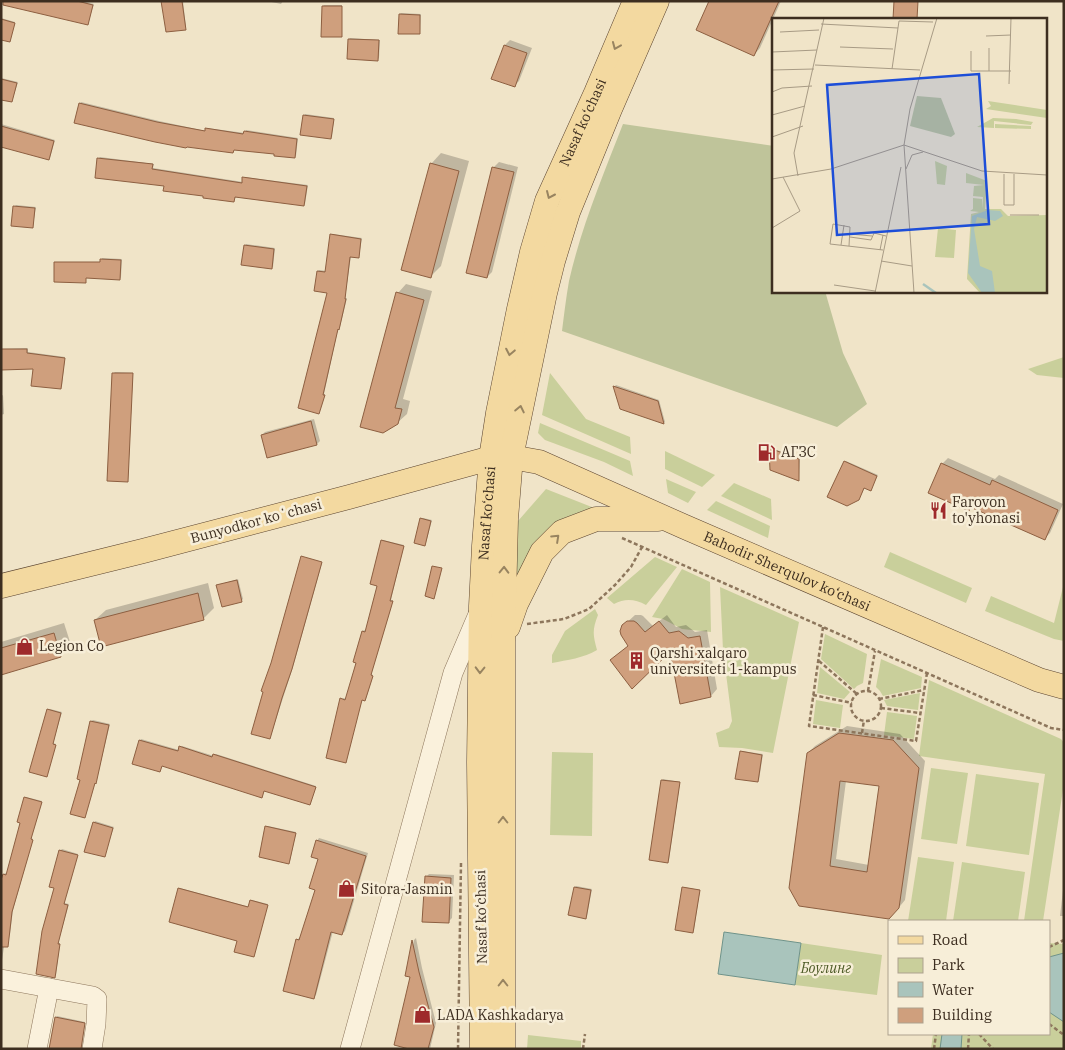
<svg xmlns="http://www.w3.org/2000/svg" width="1065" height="1050" font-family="'IBM Plex Serif',serif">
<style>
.green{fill:#c9cf9b}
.cemetery{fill:#bfc49a}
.water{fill:#a9c4bc;stroke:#6f938a}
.shadow{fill:#0003;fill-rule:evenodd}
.building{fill:#cf9f7d;stroke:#8d5f41;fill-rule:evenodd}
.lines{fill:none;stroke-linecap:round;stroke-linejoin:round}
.minor-casing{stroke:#8d765c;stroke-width:20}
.major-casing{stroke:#5b4430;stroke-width:25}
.path{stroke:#8d765c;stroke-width:2.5;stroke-dasharray:4 2.5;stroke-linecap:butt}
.minor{stroke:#faf1dc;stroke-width:19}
.major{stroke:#f3d9a0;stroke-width:24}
.oneway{stroke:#988460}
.labels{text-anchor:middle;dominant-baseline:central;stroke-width:5;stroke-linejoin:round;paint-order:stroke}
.street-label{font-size:14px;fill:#3d2e20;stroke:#f7eed8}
.poi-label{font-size:14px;fill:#3d2e20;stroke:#f7eed8;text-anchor:start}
.park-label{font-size:14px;font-style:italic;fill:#4d5a26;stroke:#f7eed8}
.inset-river{fill:none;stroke:#a9c4bc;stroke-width:2.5}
.inset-road{fill:none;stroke:#a89b85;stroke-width:1}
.view{fill:#1d4ed8;fill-opacity:0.15;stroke:#1d4ed8;stroke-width:2.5}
.inset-edge{fill:none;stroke:#3d2e20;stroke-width:2.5}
</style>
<rect width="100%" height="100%" fill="#f0e4c8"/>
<!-- green -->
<g class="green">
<path d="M1064 357V378L1037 375 1028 369Z"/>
<path d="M550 373 586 419 630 437 631 454 542 415Z"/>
<path d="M540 423 630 461 633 476 604 462 545 440 538 433Z"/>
<path d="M665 451 715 475 702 487 665 469Z"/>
<path d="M666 479 696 492 688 503 668 493Z"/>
<path d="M734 483 771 499 772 520 721 496Z"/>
<path d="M546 489 607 513 581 518 515 588 518 521Z"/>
<path d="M716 501 770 526 768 538 707 510Z"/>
<path d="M890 552 972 588 966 603 884 567Z"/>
<path d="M655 557 677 567 646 605C635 599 625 598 614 604L607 598Z"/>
<path d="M682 569 710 582 711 632 682 629 663 619 652 617Z"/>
<path d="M1064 583V641L1054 639 985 611 991 596 1054 623Z"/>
<path d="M720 587 799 622 773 753 742 748 719 747 716 733 729 728 732 721 723 650Z"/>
<path d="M595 609 598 615C592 630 593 635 597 650 584 658 567 660 552 663V655L565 631Z"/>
<path d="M825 634 867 654 863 683 857 686 854 689 821 659Z"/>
<path d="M881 659 922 677 921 688 883 696 880 691 876 687Z"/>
<path d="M820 667 850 692 844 699 817 693Z"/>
<path d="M929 680 1061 739 1064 743V783L1043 921H1024L1045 774 919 756Z"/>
<path d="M920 693 918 710 887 706 884 700Z"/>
<path d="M816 700 843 705 840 728 813 724Z"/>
<path d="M887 712 917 716 914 739 884 735Z"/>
<path d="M552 752 593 753 592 836 550 835Z"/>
<path d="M931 768 968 773 957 844 921 839Z"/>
<path d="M976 774 1039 783 1029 855 966 846Z"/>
<path d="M918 857 954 862 946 921H908Z"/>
<path d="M962 862 1025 872 1018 921H953Z"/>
<path d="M801 943 882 955 877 995 795 985Z"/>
<path d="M1049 943 1064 944V1049H931L933 1034H1049Z"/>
<path d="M528 1035 581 1041V1049H527Z"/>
</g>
<!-- cemetery -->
<path class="cemetery" d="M623 124 774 146V291H825L843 353 867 404 837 427 562 331C564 315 566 298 569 281 581 228 603 175 623 124Z"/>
<!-- water -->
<g class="water">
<path d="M724 932 801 943 795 985 718 974Z"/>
<path d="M1064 953V1022L1049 1012V957Z"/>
<path d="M942 1034H962L961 1049H940Z"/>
</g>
<!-- shadow -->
<g class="shadow">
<path d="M24 1H81L94 4 88 23Z"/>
<path d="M163 1H183L186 27 185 28Z"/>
<path d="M267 1H283L281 4Z"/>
<path d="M710 1H781L760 48 754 55Z"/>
<path d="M324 5H342V35L341 36 323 6Z"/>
<path d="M401 13 421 14 420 32 419 33 400 14Z"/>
<path d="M1 18 15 22 10 41 1 39Z"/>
<path d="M350 38 380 40 379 58 378 59 349 39Z"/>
<path d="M510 40 532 48 519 81 514 86 505 45Z"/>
<path d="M1 78 18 82 12 101 1 98Z"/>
<path d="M81 102 159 121 206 131 207 128 245 133 246 130 298 138 296 156 295 157 275 153 234 149 233 151 80 104Z"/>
<path d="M305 114 334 118 332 137 331 138 304 116Z"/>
<path d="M1 124 55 140 50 158 48 159 1 145Z"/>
<path d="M441 153 469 161 441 266 431 276V164Z"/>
<path d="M100 157 154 164 153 168 243 182 245 177 308 185 305 204 304 205 236 196 234 201 205 195 165 184 96 177 99 158Z"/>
<path d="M499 162 518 167 492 272 487 277 494 167Z"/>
<path d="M16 205 36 207 33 225 32 227 15 206Z"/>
<path d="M333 234 362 238 359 256 358 257 351 256 345 298H347L340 327 338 329 324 394H325L319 413 329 291 318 271 319 270 327 271 332 235Z"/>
<path d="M246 244 275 248 273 267 271 268 245 246Z"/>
<path d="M102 258 122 259 121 277 120 279 86 277 85 281 56 263 57 262H101Z"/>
<path d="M406 284 432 291 403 399 410 401 407 414 397 423 361 426 398 293Z"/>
<path d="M28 348V352L65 357 62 386 61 388 35 367 1 368V349Z"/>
<path d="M115 372 133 373 128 479 127 480 114 373Z"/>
<path d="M616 385 659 400 665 422 664 423 621 408 615 386Z"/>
<path d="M3 395 4 414 1 415V396Z"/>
<path d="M314 419 320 441 317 444 268 456 262 435 265 432Z"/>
<path d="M771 448 800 458 799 478 798 479 770 449Z"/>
<path d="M948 458 995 479 999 475 1063 504 1050 533 1045 538 972 506 968 509 929 492 943 463Z"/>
<path d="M846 461 878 475 871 488 865 487 860 497 845 462Z"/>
<path d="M423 518 432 520 426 543 422 519Z"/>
<path d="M383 540 404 545 391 600H393L371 674 373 675 366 699 365 700 362 699 346 760 342 699 343 698 347 699 358 663 363 631 364 630 366 631 378 585 382 541Z"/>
<path d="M302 558 322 563 293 667 270 738 272 664Z"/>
<path d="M238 579 243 599 242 600 218 585Z"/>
<path d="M208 583 214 608 204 618 102 645 95 620 106 610Z"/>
<path d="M635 615H641L643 616 653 626 667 615 676 627 686 625 695 632 707 630 717 689 711 696 671 650 630 645 623 626Z"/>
<path d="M64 623 71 645 60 656 1 673V642Z"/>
<path d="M50 709 62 712 53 743 56 744 47 775 48 710Z"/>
<path d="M93 720 110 724 96 782 79 778 91 721Z"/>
<path d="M847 726 900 734 925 761 905 900 896 911 800 905 808 753 815 746ZM846 781 880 785 869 865 836 859Z"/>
<path d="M141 739 179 750 182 746 214 756 216 754 316 786 310 804 265 789 262 797 140 741Z"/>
<path d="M742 751 763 754 759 780 758 781 741 752Z"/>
<path d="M663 779 680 782 669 860 668 862 662 780Z"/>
<path d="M26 797 42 801 31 838 33 839 13 910 10 934 9 935H6L1 966V885L4 874 5 873 7 874 22 823 25 798Z"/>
<path d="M95 821 114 827 104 856 94 823Z"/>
<path d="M268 826 296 832 290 861 289 862 266 827Z"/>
<path d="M319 838 368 853 345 931 342 934 333 931 316 995 313 998 297 940 300 937 301 938 316 889 320 859 317 841Z"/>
<path d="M62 849 78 854 64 903 69 904 58 943H60L56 975 55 976 60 851Z"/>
<path d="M429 874 454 875 452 918 448 922 426 877Z"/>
<path d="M1064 882V916H1060Z"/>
<path d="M576 886 592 889 587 916 585 917 575 887Z"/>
<path d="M684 887 700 890 694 930 692 931 683 888Z"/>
<path d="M180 888 250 907 252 900 268 904 254 955 179 889Z"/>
<path d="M416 938 422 968 436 1023 430 1049H414L412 976 407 975 414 940Z"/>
<path d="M57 1016 85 1022 82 1049H50L56 1018Z"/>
</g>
<!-- building -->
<g class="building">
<path d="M3 1H77L93 5 88 25 3 5Z"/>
<path d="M161 1H182L186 30 166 32Z"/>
<path d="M709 1H779L754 56 696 30Z"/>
<path d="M894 1H918L917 19H893Z"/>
<path d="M322 6H342V37H321Z"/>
<path d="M399 14 420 15V34H398Z"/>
<path d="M1 19 15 23 10 42 1 40Z"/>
<path d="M348 39 379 40 378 61 347 59Z"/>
<path d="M504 45 527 53 515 87 491 79Z"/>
<path d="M1 79 17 83 12 102 1 100Z"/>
<path d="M79 103 157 122 205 131V128L243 134 244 131 297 139 295 158 274 156V154L234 150 233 153 187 147 186 148 155 142 74 123Z"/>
<path d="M303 115 334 119 331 139 300 135Z"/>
<path d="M1 126 54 141 49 160 1 147Z"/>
<path d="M97 158 153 164 152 169 242 183V177L307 186 304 206 235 197 234 202 203 198V196L163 191 164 186 95 178Z"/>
<path d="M430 163 459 171 431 278 401 270Z"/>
<path d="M492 167 514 172 487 278 466 273Z"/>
<path d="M13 206 35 208 33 228 11 226Z"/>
<path d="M330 234 361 239 359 258 350 257 345 299H346L339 330 338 329 323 395H325L319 414 298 408 327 293 314 291 317 271 325 272Z"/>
<path d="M244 245 274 249 272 269 241 265Z"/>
<path d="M100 259 121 260 120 280 86 278V283L54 282V262H100Z"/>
<path d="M396 292 424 300 395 408 402 409 398 424 383 433 360 427Z"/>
<path d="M1 349H27V353L65 358 61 389 31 386 33 369 1 370Z"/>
<path d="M112 373H133L128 482 107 481Z"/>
<path d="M613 386 658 401 664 424 620 409Z"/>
<path d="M311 421 317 445 267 458 261 435Z"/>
<path d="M769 448 799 459V481L770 470Z"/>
<path d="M844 461 877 476 871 491 864 488 859 500 847 506 827 497Z"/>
<path d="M941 463 990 485 992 480 1058 510 1045 540 970 507 969 511 928 493Z"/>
<path d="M420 518 431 521 425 546 414 543Z"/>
<path d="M381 540 404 546 390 601H393L371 675 373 676 365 701 362 700 346 763 326 758 340 698 345 700 356 663 353 662 362 631 365 632 377 586 370 584Z"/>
<path d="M301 556 322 562 292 669 282 698 270 739 251 734 263 692 261 691 271 663Z"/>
<path d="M432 566 442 568 434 599 425 596Z"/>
<path d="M237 580 242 602 222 607 216 585Z"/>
<path d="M198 593 204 620 101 647 94 620Z"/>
<path d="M627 621H634L637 623 645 632 659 621 669 633 679 631 688 638 700 636 711 697 680 704 670 652 632 689 610 660 628 646 621 635 620 631 622 625Z"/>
<path d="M54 633 61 657 1 675V648Z"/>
<path d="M47 709 61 713 53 744 56 745 47 777 29 772Z"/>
<path d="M90 721 109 725 96 784 95 783 85 818 70 814 80 780 77 779Z"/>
<path d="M839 733 893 740 919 768 899 908 889 919 799 906 789 888 807 753ZM840 781 879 786 867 872 830 866Z"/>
<path d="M139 740 178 751 179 746 212 757 213 754 316 787 310 805 264 791 262 798 162 766 160 772 132 764Z"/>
<path d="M740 751 762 755 758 782 735 779Z"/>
<path d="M661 780 680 782 668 863 649 860Z"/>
<path d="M24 797 42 802 31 839 33 840 12 912 8 947H1V880L3 874 6 875 20 823 17 822Z"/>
<path d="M93 822 113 828 105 857 84 852Z"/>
<path d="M265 826 296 833 289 864 259 857Z"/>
<path d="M316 840 366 856 342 935 331 932 314 999 283 991 296 939 299 940 315 890 309 888 318 859 311 857Z"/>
<path d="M59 850 78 855 64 904 68 905 58 944H60L55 978 36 974 42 931 54 888 49 887Z"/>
<path d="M425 876 451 878 449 923 422 922Z"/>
<path d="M574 887 591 890 586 919 568 915Z"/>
<path d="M682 887 700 890 693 933 675 930Z"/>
<path d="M178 888 248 907 250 900 268 905 254 957 234 952 237 941 169 922Z"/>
<path d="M412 940 419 972 434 1027 428 1049H409L394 1045 410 977 405 976Z"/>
<path d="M55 1017 85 1023 81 1049H49Z"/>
</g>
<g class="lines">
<defs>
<g id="minor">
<path d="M1 979 93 996 97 999 96 1024 92 1049"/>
<path d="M37 1049 49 988"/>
<path d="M350 1049 453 673 479 612"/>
</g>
<g id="major">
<path id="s1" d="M1 586 143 551 349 497 469 464 491 458 511 457 539 462 685 527 1039 680 1064 687"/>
<path d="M508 627 516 604 542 552 562 532 596 519H658"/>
<path id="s2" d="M482 1049 479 762 481 606 484 546 491 458 498 413 519 309 532 252 547 201 596 93 635 1"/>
<path d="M503 1049V642L506 519 511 457 545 293 553 261 568 212 610 109 657 1"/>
</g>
</defs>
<!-- minor casing -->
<use href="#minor" class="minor-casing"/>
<!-- major casing -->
<use href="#major" class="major-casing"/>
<!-- path -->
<g class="path">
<path d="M622 538 1051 728 1064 730"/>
<path d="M527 624 564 619 589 609 615 585 631 567 642 547"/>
<path d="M823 627 809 726 916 741 927 673"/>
<path d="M819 661 857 694"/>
<path d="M868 691 875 651"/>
<circle cx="866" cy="706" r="15"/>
<path d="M813 695 852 703"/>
<path d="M879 699 924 690"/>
<path d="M881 708 920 713"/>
<path d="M862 733 864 720"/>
<path d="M1049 947 1064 940"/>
<path d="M1049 1024 1064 1035"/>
<path d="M979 1034 993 1049"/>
<path d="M458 1049 461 863"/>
<path d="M583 1049 585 1034"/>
<path d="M934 1049 936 1034"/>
<path d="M968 1049 969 1034"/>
</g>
<!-- minor -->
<use href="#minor" class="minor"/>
<!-- major -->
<use href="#major" class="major"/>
</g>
<!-- one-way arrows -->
<defs><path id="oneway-chevron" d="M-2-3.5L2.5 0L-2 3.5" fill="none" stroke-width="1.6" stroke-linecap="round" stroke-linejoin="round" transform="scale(1.25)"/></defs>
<g class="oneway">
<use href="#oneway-chevron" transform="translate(616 46) rotate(113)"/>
<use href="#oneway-chevron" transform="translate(550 195) rotate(114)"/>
<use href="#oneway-chevron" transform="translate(510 352) rotate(101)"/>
<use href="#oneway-chevron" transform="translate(520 409) rotate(-78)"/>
<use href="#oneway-chevron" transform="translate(556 538) rotate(-43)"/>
<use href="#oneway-chevron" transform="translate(504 570) rotate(-89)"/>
<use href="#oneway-chevron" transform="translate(480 670) rotate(91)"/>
<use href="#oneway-chevron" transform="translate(503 820) rotate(-90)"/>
<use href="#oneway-chevron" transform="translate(503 983) rotate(-90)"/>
</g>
<!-- icons -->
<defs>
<symbol id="fuel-bare" viewBox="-9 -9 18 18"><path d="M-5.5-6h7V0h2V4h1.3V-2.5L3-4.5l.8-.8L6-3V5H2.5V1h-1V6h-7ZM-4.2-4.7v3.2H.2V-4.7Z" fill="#9e2a2b" stroke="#f7eed8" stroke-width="2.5" paint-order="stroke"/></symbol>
<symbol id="restaurant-bare" viewBox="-9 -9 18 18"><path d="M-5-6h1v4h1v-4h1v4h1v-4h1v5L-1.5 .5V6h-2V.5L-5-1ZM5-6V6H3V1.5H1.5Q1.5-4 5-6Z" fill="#9e2a2b" stroke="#f7eed8" stroke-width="2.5" paint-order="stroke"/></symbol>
<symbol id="shop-bare" viewBox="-9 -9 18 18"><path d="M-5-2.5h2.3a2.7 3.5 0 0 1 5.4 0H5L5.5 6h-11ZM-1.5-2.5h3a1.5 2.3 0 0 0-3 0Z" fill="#9e2a2b" stroke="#f7eed8" stroke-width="2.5" paint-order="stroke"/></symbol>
<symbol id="building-bare" viewBox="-9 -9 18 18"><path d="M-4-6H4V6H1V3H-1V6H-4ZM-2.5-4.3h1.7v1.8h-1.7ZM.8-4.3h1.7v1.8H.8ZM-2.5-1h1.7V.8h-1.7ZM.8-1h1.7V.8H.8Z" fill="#9e2a2b" stroke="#f7eed8" stroke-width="2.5" paint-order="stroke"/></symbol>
</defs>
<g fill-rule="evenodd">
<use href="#fuel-bare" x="754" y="440" width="25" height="25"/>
<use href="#restaurant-bare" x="926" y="498" width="25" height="25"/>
<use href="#shop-bare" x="12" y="634" width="25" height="25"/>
<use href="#building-bare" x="624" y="648" width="25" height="25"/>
<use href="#shop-bare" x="334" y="876" width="25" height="25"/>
<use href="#shop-bare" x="410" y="1002" width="25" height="25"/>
</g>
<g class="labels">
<!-- street labels -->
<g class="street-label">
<text stroke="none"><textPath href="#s2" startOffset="941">Nasaf ko‘chasi</textPath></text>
<text stroke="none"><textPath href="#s2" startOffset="536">Nasaf ko‘chasi</textPath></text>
<text transform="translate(256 521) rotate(-15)">Bunyodkor koʻchasi</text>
<text stroke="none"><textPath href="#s1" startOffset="826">Bahodir Sherqulov ko‘chasi</textPath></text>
<text transform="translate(481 917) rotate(-91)">Nasaf ko‘chasi</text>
</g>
<!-- poi labels -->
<g class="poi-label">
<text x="781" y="452">АГЗС</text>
<text x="952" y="502">Farovon<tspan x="952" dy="16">to'yhonasi</tspan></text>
<text x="39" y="646">Legion Co</text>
<text x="650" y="653">Qarshi xalqaro<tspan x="650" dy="16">universiteti 1-kampus</tspan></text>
<text x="361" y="889">Sitora-Jasmin</text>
<text x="437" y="1015">LADA Kashkadarya</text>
</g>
<!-- park labels -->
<g class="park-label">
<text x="826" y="968">Боулинг</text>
</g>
</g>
<!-- overview -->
<g transform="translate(772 18)">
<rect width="275" height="275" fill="#f0e4c8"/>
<path d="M216 83 275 92V100L214 91 219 88ZM221 100 244 101 261 104 259 107 222 103V110L205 109ZM223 106 259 108V111L223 110ZM163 143 175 148 173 167 165 166ZM194 155 215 163 213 191H229L236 198 275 197V275H208L195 261 199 196 207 194 198 193 201 191V180L210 181V191L211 179 201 178 202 168 212 167 194 165ZM166 210 184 212 182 240 163 239Z" fill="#c9cf9b"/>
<path d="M145 78 169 80 183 116 179 119 138 108Z" fill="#bfc49a"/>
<path d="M216 192 228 193 231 198 223 203 205 199 202 211 208 248 220 253 223 275H210L196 255 200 198Z" fill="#a9c4bc"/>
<path class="inset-river" d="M151 266 164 275"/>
<path class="inset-road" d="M49 6 126 10M8 14 47 12M214 18 239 17M68 29 121 31M217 30V53M199 33V53H239M0 34 45 32M43 47 148 52M120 51 127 3 161 4M0 52 42 51M237 66 239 0M0 74 10 70 40 68M0 97 33 88M0 119 31 108M134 151 140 137 151 134M232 156V187H242V156M26 158 22 135 52 0M0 161 59 151 132 127 210 153 275 157M238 197H267M0 210 28 193 11 159M78 216 100 218M78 219 99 222 102 215 114 218M69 227 72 207M77 228 78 209 61 206 58 226 111 232M108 232 111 217M109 243 140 248M62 267 103 273M103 275 129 149M142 275 132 127 138 91 165 0"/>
<path class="view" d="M207 56 217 206 65 217 55 67Z"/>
<rect width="275" height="275" class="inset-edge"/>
</g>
<!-- border -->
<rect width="1065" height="1050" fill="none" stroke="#3d2e20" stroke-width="5"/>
<!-- legend -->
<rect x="888" y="920" width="162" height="115" fill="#f7eed8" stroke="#ada18e"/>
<rect x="898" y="936" width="25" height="8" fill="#f3d9a0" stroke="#ada18e"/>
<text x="932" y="945" font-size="15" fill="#3d2e20">Road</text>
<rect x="898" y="958" width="25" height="15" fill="#c9cf9b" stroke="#ada18e"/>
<text x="932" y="970" font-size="15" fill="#3d2e20">Park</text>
<rect x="898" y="982" width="25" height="15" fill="#a9c4bc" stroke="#ada18e"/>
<text x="932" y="995" font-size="15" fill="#3d2e20">Water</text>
<rect x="898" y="1008" width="25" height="15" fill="#cf9f7d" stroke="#ada18e"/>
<text x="932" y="1020" font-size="15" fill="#3d2e20">Building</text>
</svg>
